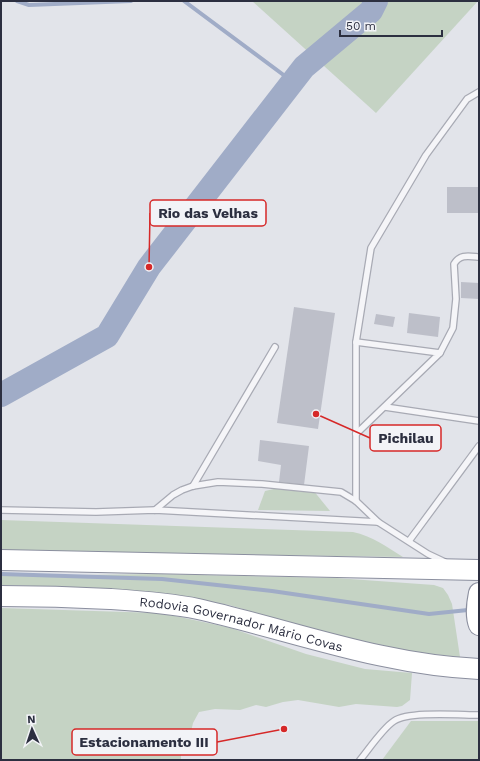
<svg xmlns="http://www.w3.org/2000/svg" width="480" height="761" font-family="'Work Sans',sans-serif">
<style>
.green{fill:#c5d3c4}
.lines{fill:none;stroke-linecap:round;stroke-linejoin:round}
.stream{stroke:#a0acc7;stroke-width:4}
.river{stroke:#a0acc7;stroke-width:24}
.building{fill:#bdbfc9}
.lane-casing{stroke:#a8aab4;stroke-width:8}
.highway-casing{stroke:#8b8f9f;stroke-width:22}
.lane{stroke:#f5f5f8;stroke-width:5.5}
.highway{stroke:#fff;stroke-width:20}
.labels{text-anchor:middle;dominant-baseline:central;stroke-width:3;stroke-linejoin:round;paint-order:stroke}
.street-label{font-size:13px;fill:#2c2f40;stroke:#f2f3f7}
.leader{fill:none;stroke:#d62828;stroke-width:1.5}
.callout-dot{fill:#d62828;stroke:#f2f3f7;stroke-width:1.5}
.callout{fill:#f2f3f7;stroke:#d62828;stroke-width:1.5}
.callout-label{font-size:14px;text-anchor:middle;font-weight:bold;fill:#2c2f40}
</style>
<rect width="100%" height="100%" fill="#e2e4ea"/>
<!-- green -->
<g class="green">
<path d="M252 1H478L376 113Z"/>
<path d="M278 488 313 490 330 511 258 510 265 491Z"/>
<path d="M1 520 353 532C372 536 387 547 403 557L1 551Z"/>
<path d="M156 574 336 578 434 585 443 588 448 595 452 604 460 657 404 651 351 640 229 605 167 594 102 588 1 585V576Z"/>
<path d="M1 608 157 613 180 617 231 628 306 654 365 669 412 673 410 700 402 706 397 707 356 704 339 707 298 700 283 702 266 707 256 705 240 710 215 709 199 712 193 723 190 736 181 754V760H1Z"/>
<path d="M411 721H479V760H382Z"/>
</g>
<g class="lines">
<!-- stream -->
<g class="stream">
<path d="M17 1 29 5 131 1"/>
<path d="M184 1 293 82"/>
<path d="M1 574 162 579 272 591 429 614 468 610"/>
</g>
<!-- river -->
<path class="river" d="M1 395 107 336 149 267 304 67 371 11 376 1"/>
</g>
<!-- building -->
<g class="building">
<rect x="447" y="187" width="32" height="26"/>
<path d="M461 282 479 283V299L461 298Z"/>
<path d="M294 307 335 313 318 429 277 423Z"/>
<path d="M409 313 440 317 438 337 407 333Z"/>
<path d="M376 314 395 317 393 327 374 324Z"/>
<path d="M260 440 309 446 304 485 279 482 281 465 258 461Z"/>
</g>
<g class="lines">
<defs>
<g id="lane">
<path d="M440 353 453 328 456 299 454 264C460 254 468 256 479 257"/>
<path d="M385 407 479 421"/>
<path d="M356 434 440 353 356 342"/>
<path d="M193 486 275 347"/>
<path d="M356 501V342L371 248 426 155 467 99 479 92"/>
<path d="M1 510 96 512 155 510 378 522 428 554 445 562"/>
<path d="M155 510 173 495 182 490 193 486 218 482 262 484 341 492 356 501 378 522"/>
<path d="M409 541 479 446"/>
<path d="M360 760C369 749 383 728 394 721 409 711 459 715 479 715"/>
</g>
<g id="highway">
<path d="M1 560 479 570"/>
<path d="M479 593C477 603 475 615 479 625"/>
<path id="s1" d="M1 596C37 596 74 597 110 599 139 601 169 603 198 609 291 630 382 665 479 669"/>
</g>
</defs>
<!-- lane casing -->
<use href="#lane" class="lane-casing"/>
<!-- highway casing -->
<use href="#highway" class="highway-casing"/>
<!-- lane -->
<use href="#lane" class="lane"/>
<!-- highway -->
<use href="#highway" class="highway"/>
</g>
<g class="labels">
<!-- street labels -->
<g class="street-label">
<text stroke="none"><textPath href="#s1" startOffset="243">Rodovia Governador Mário Covas</textPath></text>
</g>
</g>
<!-- callouts -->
<path class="leader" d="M149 267L150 213M316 414L370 438M284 729L217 742"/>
<g class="callout-dot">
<circle cx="149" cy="267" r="4"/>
<circle cx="316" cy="414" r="4"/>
<circle cx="284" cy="729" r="4"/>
</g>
<g class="callout">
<rect x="150" y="200" width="116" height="26" rx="4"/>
<rect x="370" y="425" width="71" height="26" rx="4"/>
<rect x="72" y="729" width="145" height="26" rx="4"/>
</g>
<g class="callout-label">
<text x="208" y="218">Rio das Velhas</text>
<text x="406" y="443">Pichilau</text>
<text x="144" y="747">Estacionamento III</text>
</g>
<!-- border -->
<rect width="480" height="761" fill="none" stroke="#2c2f40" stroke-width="4"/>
<!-- north arrow -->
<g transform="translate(32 729) rotate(357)" stroke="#f2f3f7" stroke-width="3" paint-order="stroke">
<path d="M0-3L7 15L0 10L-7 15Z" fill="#2c2f40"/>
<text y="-6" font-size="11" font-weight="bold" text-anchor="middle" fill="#2c2f40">N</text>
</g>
<!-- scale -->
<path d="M340 30v6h102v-6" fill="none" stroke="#2c2f40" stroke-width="2"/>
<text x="346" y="30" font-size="12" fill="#2c2f40" stroke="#f2f3f7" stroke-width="3" paint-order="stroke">50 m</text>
</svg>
